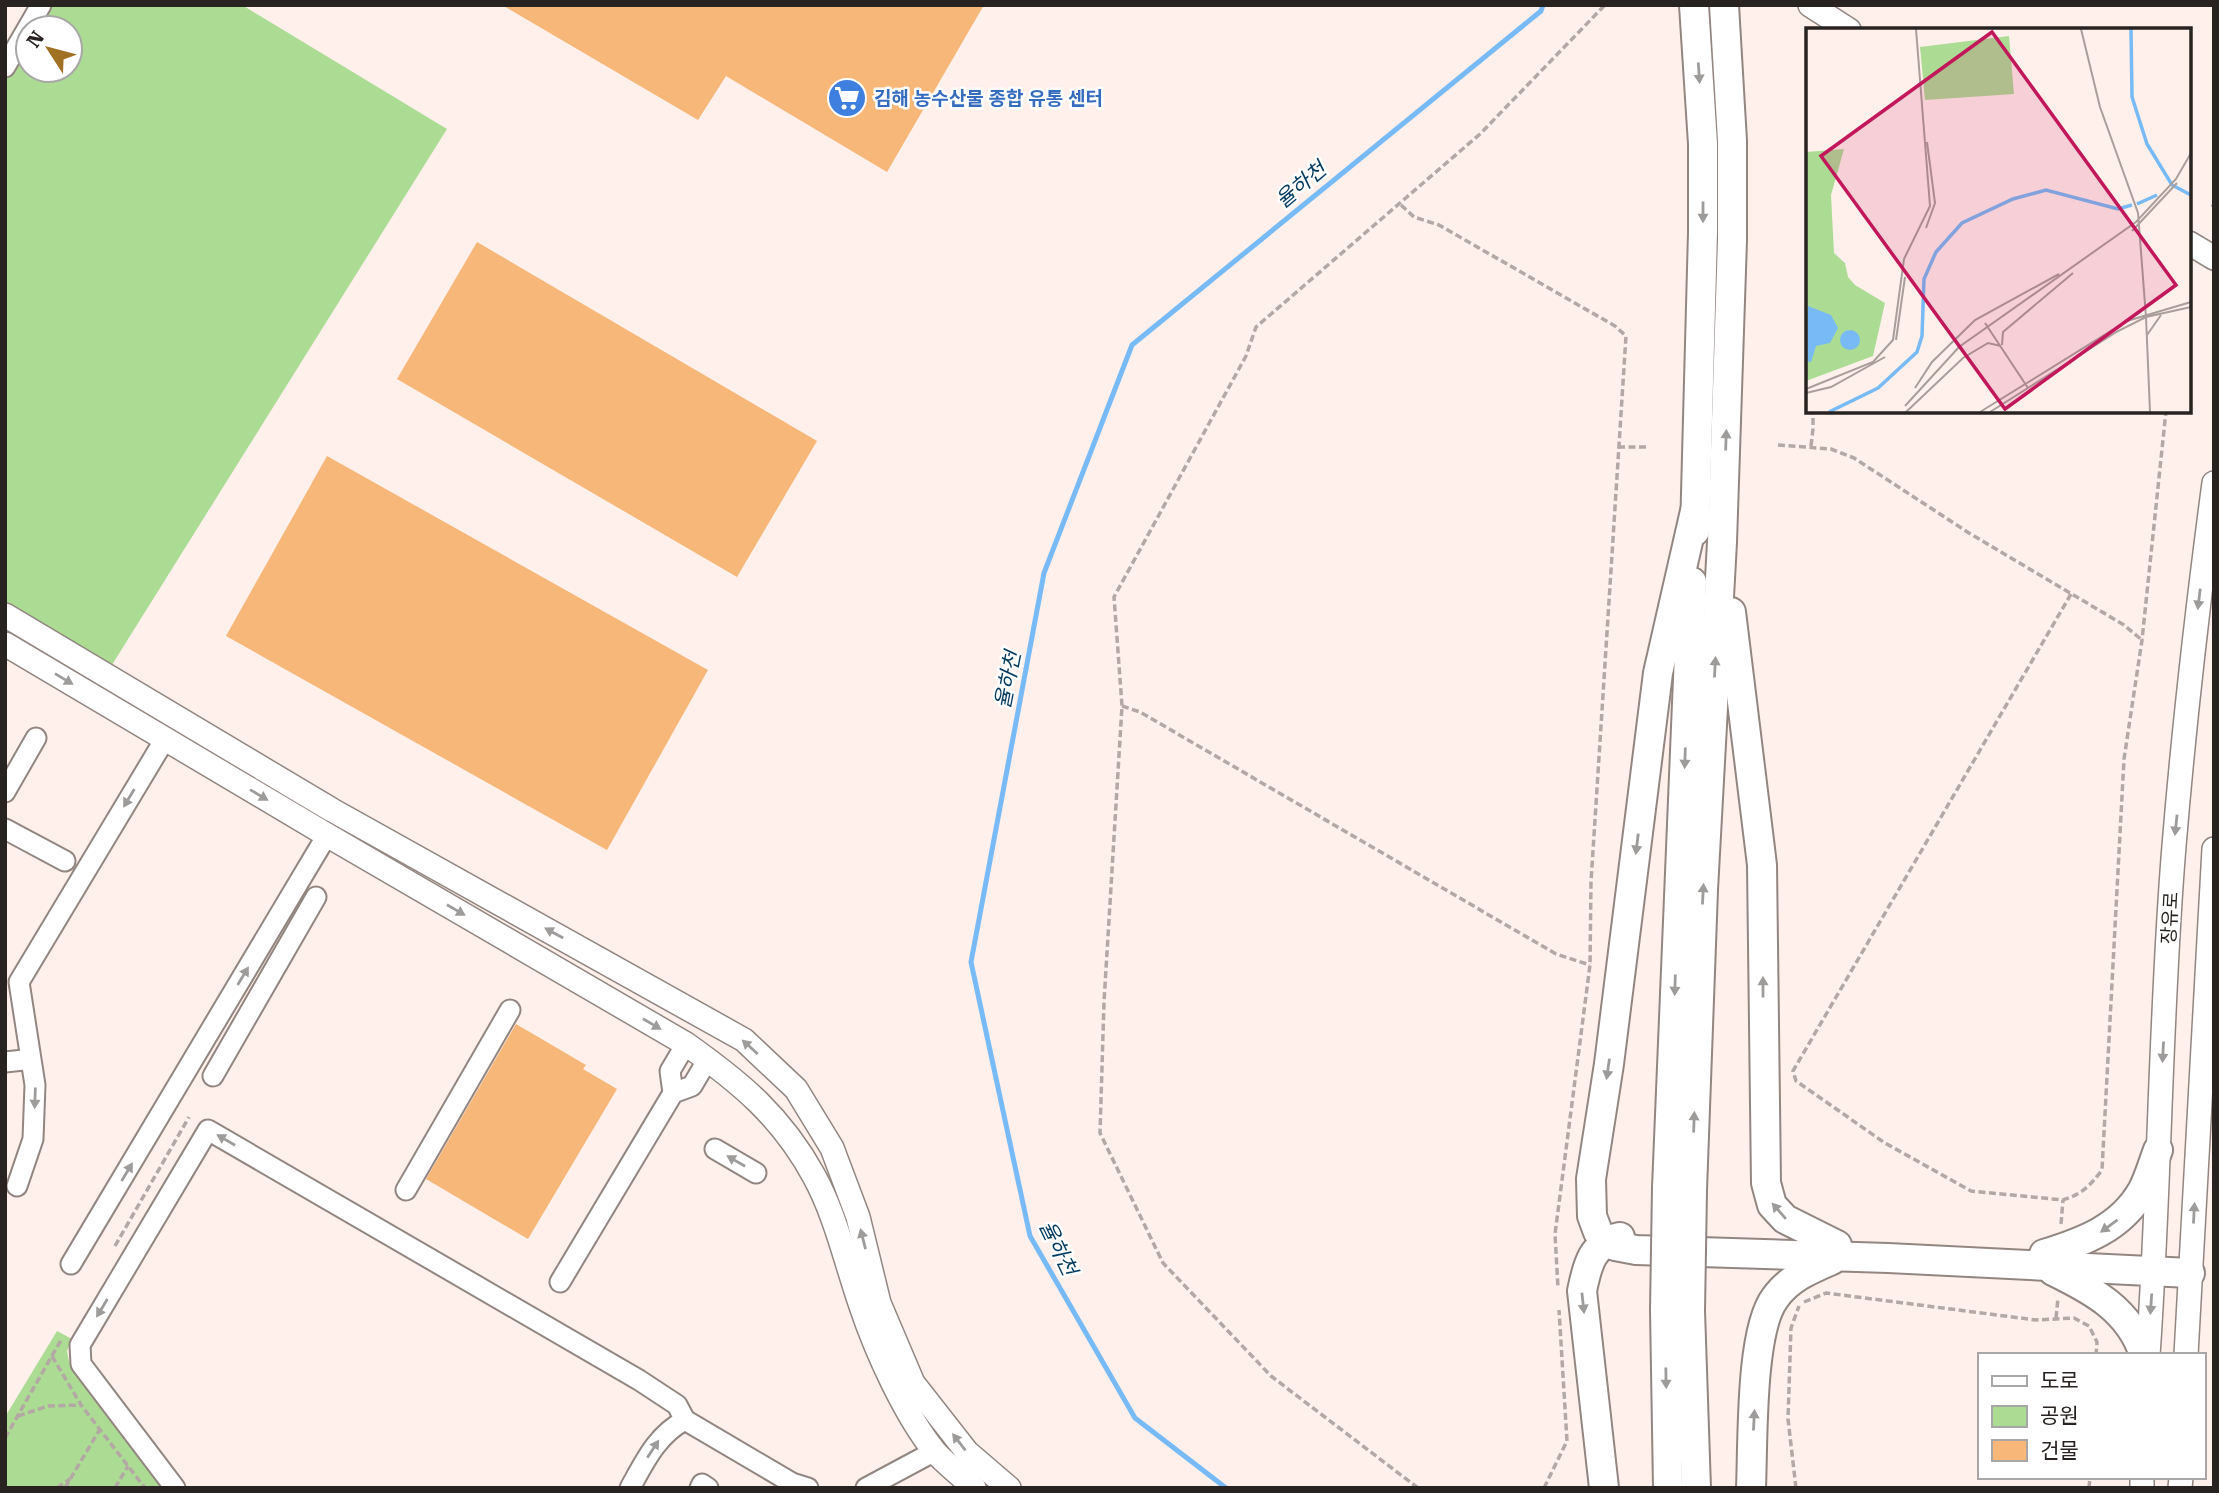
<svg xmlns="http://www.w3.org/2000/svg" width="2219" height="1493" font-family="'Roboto Serif','Noto Sans KR',serif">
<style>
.green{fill:#acdb94}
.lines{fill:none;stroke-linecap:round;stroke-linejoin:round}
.stream{stroke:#77baf5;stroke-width:5}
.building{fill:#f7b778}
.minor-casing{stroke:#938681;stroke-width:23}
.major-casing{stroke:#938681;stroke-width:26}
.highway-casing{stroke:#938681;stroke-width:32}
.path{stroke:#b3a8a4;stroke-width:3.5;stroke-dasharray:7 3.5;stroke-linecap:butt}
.minor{stroke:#fff;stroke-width:19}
.major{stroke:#fff;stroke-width:23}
.highway{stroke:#fff;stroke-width:28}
.highway-bridge-casing{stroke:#938681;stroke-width:32;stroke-linecap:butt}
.highway-bridge{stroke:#fff;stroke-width:28}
.oneway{fill:#9e9c9b}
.labels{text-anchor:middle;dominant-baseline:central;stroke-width:5;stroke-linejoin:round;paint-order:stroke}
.shop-label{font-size:19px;font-weight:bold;fill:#366cbe;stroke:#fff;text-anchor:start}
.street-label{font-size:19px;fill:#282321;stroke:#fff}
.water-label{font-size:21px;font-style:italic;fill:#043a5f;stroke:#fff}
.inset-river{fill:none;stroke:#77baf5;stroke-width:3.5}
.inset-road{fill:none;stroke:#a99e9a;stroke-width:2}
.view{fill:#c2185b;fill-opacity:0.15;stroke:#c2185b;stroke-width:3.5}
.inset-edge{fill:none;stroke:#282321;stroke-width:3.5}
</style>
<rect width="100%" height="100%" fill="#fff0eb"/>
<!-- green -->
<g class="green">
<path d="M43 5H242L447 129 110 668 5 606V75L28 33V70H70V28H31Z"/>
<path d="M57 1331 72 1339 67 1351 69 1361 141 1461 163 1488H5V1417Z"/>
</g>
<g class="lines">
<!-- stream -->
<path class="stream" d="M1226 1488 1135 1418 1030 1236 971 962 1044 573 1132 345 1541 11 1543 5"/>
</g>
<!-- building -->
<g class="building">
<path d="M502 5H984L887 172 726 76 698 120Z"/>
<path d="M477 242 817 441 737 577 397 379Z"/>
<path d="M327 456 708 670 607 850 226 636Z"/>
<path d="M516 1024 586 1065 583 1069 617 1089 528 1239 426 1179Z"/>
</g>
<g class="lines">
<defs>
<g id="minor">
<path d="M5 67 41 5"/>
<path d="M5 792 36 738"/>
<path d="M5 829 65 861"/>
<path d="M5 1062 24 1060"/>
<path d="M213 1076 316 897"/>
<path d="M673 1093 670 1071 686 1044"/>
<path d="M715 1149 756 1173"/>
<path d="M17 1186 33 1139 35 1085 19 982 165 739"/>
<path d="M406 1190 510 1010"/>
<path d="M71 1264 327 835"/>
<path d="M560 1282 673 1093 692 1086 708 1059"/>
<path d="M175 1488 81 1364 80 1345 208 1130 639 1380 677 1405 685 1420 792 1483 808 1488"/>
<path d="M630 1488C645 1461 657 1435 685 1420"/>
<path d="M700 1488 702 1484 708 1488"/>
<path d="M866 1488 935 1451"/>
</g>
<g id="major">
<path d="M1810 5 1849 30"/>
<path d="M2189 243 2214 258"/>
<path d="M5 615 332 810 744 1040 796 1089 832 1148 858 1217 879 1303 913 1383 967 1452 1009 1488"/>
<path d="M5 644 327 835 686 1044C741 1083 781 1116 814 1176 836 1216 846 1263 861 1306 876 1351 905 1415 935 1452 947 1465 962 1476 974 1488"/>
<path d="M2148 1355C2160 1186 2160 1015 2174 846 2184 725 2198 603 2214 483"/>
<path d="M2186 1355 2214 849"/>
<path d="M2142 1488V1477"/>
<path d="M2180 1488 2181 1477"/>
</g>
<g id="highway">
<path d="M1694 5 1703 144V232L1695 531"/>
<path d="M1695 511 1658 673 1609 1064 1591 1179 1592 1216 1598 1232 1605 1241 1615 1246 1636 1250 1888 1258 2190 1273"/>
<path d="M1731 612 1762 865 1766 1183 1772 1205 1785 1219 1837 1245"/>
<path d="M1667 1188 1692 582"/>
<path d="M1692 1190 1703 890 1722 542 1732 240V141L1724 5"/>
<path d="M2044 1254C2083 1242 2121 1228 2142 1191 2149 1178 2153 1163 2158 1150"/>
<path d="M2053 1271C2092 1290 2130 1310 2144 1355"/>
<path d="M1665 1310 1668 1488"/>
<path d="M1690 1311 1696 1488"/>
<path d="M1604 1488 1582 1291C1587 1266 1592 1243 1620 1237"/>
<path d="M1751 1488C1753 1443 1750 1331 1775 1298 1789 1278 1811 1269 1832 1260"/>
</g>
</defs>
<!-- minor casing -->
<use href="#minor" class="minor-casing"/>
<!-- major casing -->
<use href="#major" class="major-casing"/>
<!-- highway casing -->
<use href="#highway" class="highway-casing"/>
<!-- path -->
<g class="path">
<path d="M1401 205 1414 217 1439 225 1615 326 1626 336 1591 882 1590 965 1555 1234 1558 1288"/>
<path d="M2212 207 2214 204"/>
<path d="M1778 445 1831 449 1854 458 1969 533 2124 625 2142 640"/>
<path d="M1811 446 1813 429V411"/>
<path d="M1618 447H1646"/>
<path d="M2071 594 1793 1071 1796 1081 1885 1143 1971 1191 2063 1200C2082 1194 2090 1186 2102 1170L2124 759 2142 640 2166 411"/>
<path d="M1122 706 1140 712 1556 954 1590 965"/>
<path d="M2061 1224 2063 1200"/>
<path d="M115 1246 189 1117"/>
<path d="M1804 1302 1826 1293 2036 1320 2074 1318 2089 1326 2097 1342 2096 1355"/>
<path d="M2056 1318 2058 1298"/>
<path d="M52 1356 81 1405 145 1488"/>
<path d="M18 1416 48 1406 81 1405"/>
<path d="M5 1438 61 1340"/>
<path d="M57 1488 70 1479"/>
<path d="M65 1488 100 1429"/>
<path d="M115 1488 128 1466"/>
<path d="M1418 1488 1271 1376 1163 1263 1100 1133 1104 1002 1122 706 1114 597 1246 356 1256 327 1480 134 1605 5"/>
<path d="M1544 1488 1567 1441 1559 1310"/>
<path d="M1796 1488 1788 1419 1791 1328 1799 1306"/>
<path d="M2089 1488 2090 1477"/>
</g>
<!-- minor -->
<use href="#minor" class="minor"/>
<!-- major -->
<use href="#major" class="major"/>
<!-- highway -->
<use href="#highway" class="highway"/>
<defs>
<g id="highway-bridge">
<path d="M1665 1310 1667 1188"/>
<path d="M1690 1311 1692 1190"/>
</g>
</defs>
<!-- highway-bridge casing -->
<use href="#highway-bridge" class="highway-bridge-casing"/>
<!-- highway-bridge -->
<use href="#highway-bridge" class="highway-bridge"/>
</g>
<!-- one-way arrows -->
<defs><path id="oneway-solid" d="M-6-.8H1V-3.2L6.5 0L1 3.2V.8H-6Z" transform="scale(1.75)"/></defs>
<g class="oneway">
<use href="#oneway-solid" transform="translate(1699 73) rotate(86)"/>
<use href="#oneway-solid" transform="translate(1703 212) rotate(90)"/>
<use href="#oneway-solid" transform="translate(1726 440) rotate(-88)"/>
<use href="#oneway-solid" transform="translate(2199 599) rotate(97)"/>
<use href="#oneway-solid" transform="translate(1715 667) rotate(-87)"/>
<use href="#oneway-solid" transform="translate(64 679) rotate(31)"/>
<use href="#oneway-solid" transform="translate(1685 758) rotate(92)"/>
<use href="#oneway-solid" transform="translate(259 795) rotate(31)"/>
<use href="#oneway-solid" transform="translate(129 798) rotate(121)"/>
<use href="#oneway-solid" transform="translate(2176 825) rotate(96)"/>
<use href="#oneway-solid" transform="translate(1637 844) rotate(97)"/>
<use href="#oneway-solid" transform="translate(1703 894) rotate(-87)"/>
<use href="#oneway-solid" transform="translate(456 910) rotate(30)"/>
<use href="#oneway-solid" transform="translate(554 933) rotate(-151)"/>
<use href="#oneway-solid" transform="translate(243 976) rotate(-59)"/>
<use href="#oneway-solid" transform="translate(1675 985) rotate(92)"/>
<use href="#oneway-solid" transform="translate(1763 987) rotate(-90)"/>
<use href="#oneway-solid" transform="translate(652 1024) rotate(30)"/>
<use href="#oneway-solid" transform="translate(750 1047) rotate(-138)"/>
<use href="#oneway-solid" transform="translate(2163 1052) rotate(93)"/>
<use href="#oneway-solid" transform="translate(1608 1069) rotate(98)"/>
<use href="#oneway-solid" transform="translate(35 1098) rotate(92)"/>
<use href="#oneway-solid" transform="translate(1694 1122) rotate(-88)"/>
<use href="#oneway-solid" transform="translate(226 1140) rotate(-150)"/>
<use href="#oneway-solid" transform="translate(736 1161) rotate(-150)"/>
<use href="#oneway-solid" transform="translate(127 1172) rotate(-59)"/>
<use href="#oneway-solid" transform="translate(1779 1211) rotate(-131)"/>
<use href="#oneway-solid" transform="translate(2194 1213) rotate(-87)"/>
<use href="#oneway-solid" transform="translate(2109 1226) rotate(144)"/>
<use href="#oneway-solid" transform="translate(863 1239) rotate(-104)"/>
<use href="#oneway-solid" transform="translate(1583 1303) rotate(84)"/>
<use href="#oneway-solid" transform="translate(2151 1304) rotate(94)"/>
<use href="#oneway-solid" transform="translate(102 1308) rotate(121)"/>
<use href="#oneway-solid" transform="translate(1666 1378) rotate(89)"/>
<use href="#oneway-solid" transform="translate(1754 1420) rotate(-87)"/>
<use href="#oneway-solid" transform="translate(959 1442) rotate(-128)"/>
<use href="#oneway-solid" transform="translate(653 1449) rotate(-57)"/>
</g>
<!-- icons -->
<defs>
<symbol id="supermarket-disc" viewBox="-11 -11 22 22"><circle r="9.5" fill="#3f7fe0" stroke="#fff"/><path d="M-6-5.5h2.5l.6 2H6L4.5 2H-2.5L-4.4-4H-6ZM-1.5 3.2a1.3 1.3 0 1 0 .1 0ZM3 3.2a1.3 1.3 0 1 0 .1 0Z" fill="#fff"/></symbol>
</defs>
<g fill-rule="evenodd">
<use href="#supermarket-disc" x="825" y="76" width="44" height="44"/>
</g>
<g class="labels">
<!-- shop labels -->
<g class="shop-label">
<text x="874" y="98">김해 농수산물 종합 유통 센터</text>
</g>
<!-- street labels -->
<g class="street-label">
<text transform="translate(2170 918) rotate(-87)">장유로</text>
</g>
<!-- water labels -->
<g class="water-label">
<text transform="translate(1301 185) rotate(-40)">율하천</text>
<text transform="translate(1008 680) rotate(-79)">율하천</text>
<text transform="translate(1058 1248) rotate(64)">율하천</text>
</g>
</g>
<!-- overview -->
<g transform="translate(1806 28)">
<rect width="385" height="385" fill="#fff0eb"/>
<path d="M203 8 208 66 119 72 114 19ZM38 121 25 167 28 225 39 235 42 249 49 257 79 275 67 328 0 353V124Z" fill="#acdb94"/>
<path d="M2 278 25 287 32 300 24 315 10 318 5 334 0 333ZM34 312a10 10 0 1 1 20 0a10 10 0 1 1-20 0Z" fill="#77baf5"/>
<path class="inset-river" d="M325 1 326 69 341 116 366 157 385 167M331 176 351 167M23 384 72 360 111 324 116 308 118 251 130 224 156 195 207 171 240 162 312 181 326 177"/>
<path class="inset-road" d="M275 1 294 79 332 185 340 289M120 200 129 175 121 114M326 203 371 155M340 289 344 384M179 295 222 360M341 307 355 287M90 312 99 249M196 317 197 304 267 245M109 360 126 334 169 292 253 246M0 361 67 334 87 312 98 231 124 178 110 1M0 365 25 359 79 329M99 378 153 319 330 194 370 151 385 125M100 384 157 330 182 315 195 318M174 384 321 293 385 274M184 384 312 303 340 289 385 279"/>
<path class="view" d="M186 4 370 257 199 381 15 128Z"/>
<rect width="385" height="385" class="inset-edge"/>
</g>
<!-- border -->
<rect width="2219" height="1493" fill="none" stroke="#282321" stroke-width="14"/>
<!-- legend -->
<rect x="1978" y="1353" width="228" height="126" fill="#ffffff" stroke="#a9a7a6" stroke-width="2"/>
<rect x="1992" y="1376" width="35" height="10" fill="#ffffff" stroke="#a9a7a6" stroke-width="2"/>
<text x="2040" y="1388" font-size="21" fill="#282321">도로</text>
<rect x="1992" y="1406" width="35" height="21" fill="#acdb94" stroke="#a9a7a6" stroke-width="2"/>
<text x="2040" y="1423" font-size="21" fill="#282321">공원</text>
<rect x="1992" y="1440" width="35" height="21" fill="#f7b778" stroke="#a9a7a6" stroke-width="2"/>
<text x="2040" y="1458" font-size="21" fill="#282321">건물</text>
<!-- north arrow -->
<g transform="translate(49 49) rotate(306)"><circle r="33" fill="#ffffff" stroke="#a9a7a6" stroke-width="2"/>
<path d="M0-5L12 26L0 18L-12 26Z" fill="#a07023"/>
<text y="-10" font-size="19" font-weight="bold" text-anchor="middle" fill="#282321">N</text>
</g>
</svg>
